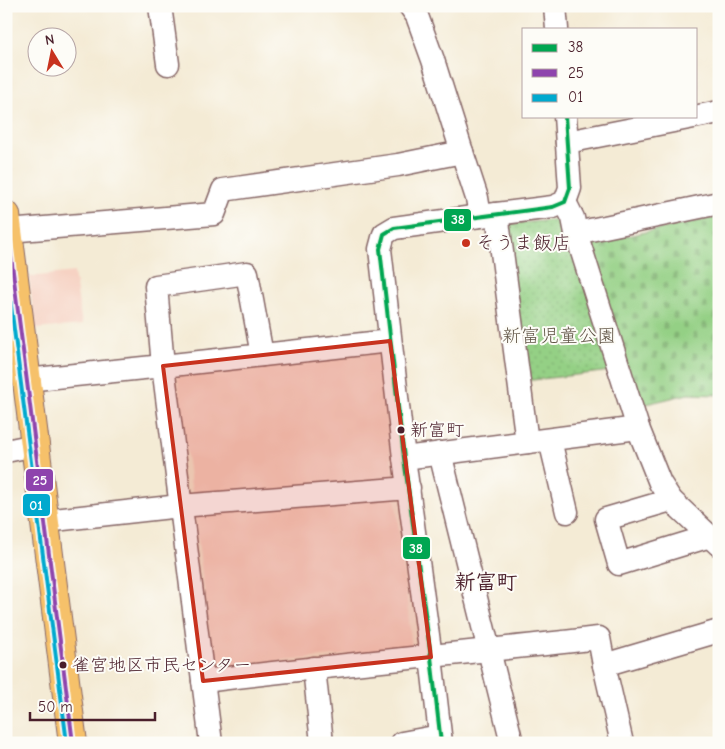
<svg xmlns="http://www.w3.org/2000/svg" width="725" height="749" font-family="'Comic Neue','Klee One',sans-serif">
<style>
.built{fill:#f6d2c3}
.cemetery{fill:url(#cemetery-stones);stroke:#6f7858}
.park{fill:url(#park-dots);stroke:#6f7858}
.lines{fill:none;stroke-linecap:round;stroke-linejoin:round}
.minor-casing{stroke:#866666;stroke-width:25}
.highway-casing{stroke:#866666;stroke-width:30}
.minor{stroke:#fff;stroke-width:22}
.highway{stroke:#f6c16b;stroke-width:28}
.bus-1-casing{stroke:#fdfcf7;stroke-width:8}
.bus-2-casing{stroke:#fdfcf7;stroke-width:8}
.bus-3-casing{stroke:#fdfcf7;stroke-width:8}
.bus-1{stroke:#00a651;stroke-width:4}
.bus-2{stroke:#8e44ad;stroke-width:4}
.bus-3{stroke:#00a9ce;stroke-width:4}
.marked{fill:#c8321e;fill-opacity:0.2;stroke:#c8321e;stroke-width:4;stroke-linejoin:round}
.poi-dot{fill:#c8321e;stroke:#fdfcf7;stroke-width:2}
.bus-dot{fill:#4a1f2b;stroke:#fdfcf7;stroke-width:2}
.labels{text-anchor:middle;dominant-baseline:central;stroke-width:4;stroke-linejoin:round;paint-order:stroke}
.bus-label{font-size:18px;fill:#4a1f2b;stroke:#fdfcf7;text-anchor:start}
.poi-label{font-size:19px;fill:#4a1f2b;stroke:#fdfcf7;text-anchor:start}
.park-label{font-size:19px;fill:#605446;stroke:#fdfcf7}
.quarter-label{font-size:21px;font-weight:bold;fill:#4a1f2b;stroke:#fdfcf7}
.line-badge{stroke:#fdfcf7;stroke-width:2}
.badge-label{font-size:14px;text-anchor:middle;font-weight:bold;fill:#fff}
</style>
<defs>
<pattern id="cemetery-stones" width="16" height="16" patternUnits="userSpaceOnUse" patternTransform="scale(1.25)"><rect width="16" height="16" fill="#94d085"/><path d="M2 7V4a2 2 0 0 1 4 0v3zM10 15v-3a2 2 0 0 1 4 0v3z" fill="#81b273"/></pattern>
<pattern id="park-dots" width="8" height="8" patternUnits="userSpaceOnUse" patternTransform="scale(1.25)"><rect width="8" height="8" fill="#94d085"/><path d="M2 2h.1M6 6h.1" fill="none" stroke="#81b273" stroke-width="1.8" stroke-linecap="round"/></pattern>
</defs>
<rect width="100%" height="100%" fill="#fdfcf7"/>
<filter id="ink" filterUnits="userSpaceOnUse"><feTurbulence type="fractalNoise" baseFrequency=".02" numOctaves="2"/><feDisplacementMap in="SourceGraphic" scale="10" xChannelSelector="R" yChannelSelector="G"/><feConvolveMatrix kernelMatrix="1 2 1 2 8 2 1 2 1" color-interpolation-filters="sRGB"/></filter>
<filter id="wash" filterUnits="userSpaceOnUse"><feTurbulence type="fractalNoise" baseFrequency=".0096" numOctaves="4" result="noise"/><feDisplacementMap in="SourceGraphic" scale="20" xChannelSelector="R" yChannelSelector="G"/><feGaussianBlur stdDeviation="1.12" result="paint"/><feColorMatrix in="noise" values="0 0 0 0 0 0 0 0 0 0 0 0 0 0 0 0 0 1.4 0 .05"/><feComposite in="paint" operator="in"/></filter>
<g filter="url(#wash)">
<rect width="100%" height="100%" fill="#f4ebd5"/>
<!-- built -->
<g class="built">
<path d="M74 272 82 325 35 329 29 277Z"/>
<path d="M379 352 412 648 214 668 177 374Z"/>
</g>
<!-- cemetery -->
<path class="cemetery" d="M719 217V395L688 394 638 406 587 244Z"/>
<!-- park -->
<path class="park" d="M566 219 611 371 524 381 508 224Z"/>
</g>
<g filter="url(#ink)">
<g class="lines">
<defs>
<g id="minor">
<path d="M160 6 168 64"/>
<path d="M410 6 417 16 433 60 462 152 477 198 480 216"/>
<path d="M555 6 557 29"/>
<path d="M567 142 719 112"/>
<path d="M565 202 573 218 576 233 638 428 660 483 671 500 719 545"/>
<path d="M497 214 527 442"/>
<path d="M8 231 214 214 223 190 398 165 462 152"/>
<path d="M576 233 719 203"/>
<path d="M26 380 163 366 390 341"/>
<path d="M550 440 567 512"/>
<path d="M6 451 35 445"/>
<path d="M440 453 512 743"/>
<path d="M404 458 638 428"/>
<path d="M671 500 606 519 619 564 710 536"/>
<path d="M45 521 180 506 409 488"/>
<path d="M604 665 719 631"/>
<path d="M314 668 322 743"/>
<path d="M203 681C335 665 467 653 599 638L604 665 622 743"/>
<path d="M211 743 163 366 156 286 247 273 262 355"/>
<path d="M402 743 440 736"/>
<path d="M441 743 431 657 404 458 380 249 384 234 394 228 480 216 553 207 565 202 570 188 565 116"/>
</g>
<path id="highway" d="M6 215 35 445 73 743"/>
</defs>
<!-- minor casing -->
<use href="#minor" class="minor-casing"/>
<!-- highway casing -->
<use href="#highway" class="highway-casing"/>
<!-- minor -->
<use href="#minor" class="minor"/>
<!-- highway -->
<use href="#highway" class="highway"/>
<defs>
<path id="bus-1" d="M441 743 431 657 404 458 380 249 384 234 394 228 553 207 565 202 570 188 565 116"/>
<path id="bus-2" d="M6 217 73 743"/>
<path id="bus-3" d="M6 267 67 743"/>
</defs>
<!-- bus-1 casing -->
<use href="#bus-1" class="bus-1-casing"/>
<!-- bus-2 casing -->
<use href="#bus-2" class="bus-2-casing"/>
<!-- bus-3 casing -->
<use href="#bus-3" class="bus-3-casing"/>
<!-- bus-1 -->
<use href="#bus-1" class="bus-1"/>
<!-- bus-2 -->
<use href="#bus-2" class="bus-2"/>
<!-- bus-3 -->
<use href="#bus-3" class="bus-3"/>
</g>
</g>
<!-- marked area -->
<path class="marked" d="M390 341 431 657 203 681 163 366Z"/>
<!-- markers -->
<circle class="poi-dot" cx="466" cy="243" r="5"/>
<g class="bus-dot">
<circle cx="401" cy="430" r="4.5"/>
<circle cx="63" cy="665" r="4.5"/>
</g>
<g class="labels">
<!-- bus labels -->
<g class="bus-label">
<text x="410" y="430">新富町</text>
<text x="72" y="665">雀宮地区市民センター</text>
</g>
<!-- poi labels -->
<g class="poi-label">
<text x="476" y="243">そうま飯店</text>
</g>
<!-- park labels -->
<g class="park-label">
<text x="559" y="336">新富児童公園</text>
</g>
<!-- quarter labels -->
<g class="quarter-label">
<text x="486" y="582">新富町</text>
</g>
</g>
<g class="line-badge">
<rect x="443" y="208" width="29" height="24" rx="5" fill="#00a651"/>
<rect x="25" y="468" width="29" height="24" rx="5" fill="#8e44ad"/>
<rect x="22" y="493" width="29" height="24" rx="5" fill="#00a9ce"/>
<rect x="402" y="536" width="29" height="24" rx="5" fill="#00a651"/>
</g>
<g class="badge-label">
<text x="458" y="224">38</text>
<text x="40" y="485">25</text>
<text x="36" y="510">01</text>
<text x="416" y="553">38</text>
</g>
<!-- margin -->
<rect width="725" height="749" fill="none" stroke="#fdfcf7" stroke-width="25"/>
<!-- legend -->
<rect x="522" y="28" width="175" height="90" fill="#fdfcf7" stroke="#b5a4a5"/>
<rect x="532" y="44" width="25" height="8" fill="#00a651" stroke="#b5a4a5"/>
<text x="568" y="52" font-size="15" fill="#4a1f2b">38</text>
<rect x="532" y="69" width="25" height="8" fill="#8e44ad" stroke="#b5a4a5"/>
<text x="568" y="78" font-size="15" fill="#4a1f2b">25</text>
<rect x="532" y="94" width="25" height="8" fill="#00a9ce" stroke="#b5a4a5"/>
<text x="568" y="102" font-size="15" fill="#4a1f2b">01</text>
<!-- north arrow -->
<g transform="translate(52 52) rotate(350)"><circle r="24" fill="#fdfcf7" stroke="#b5a4a5"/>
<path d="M0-4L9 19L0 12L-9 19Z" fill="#c8321e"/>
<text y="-8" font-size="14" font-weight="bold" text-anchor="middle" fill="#4a1f2b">N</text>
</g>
<!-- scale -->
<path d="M30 712v8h125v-8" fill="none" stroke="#4a1f2b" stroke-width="2.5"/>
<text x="38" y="712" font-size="15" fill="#4a1f2b" stroke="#fdfcf7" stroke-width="4" paint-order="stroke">50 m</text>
</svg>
